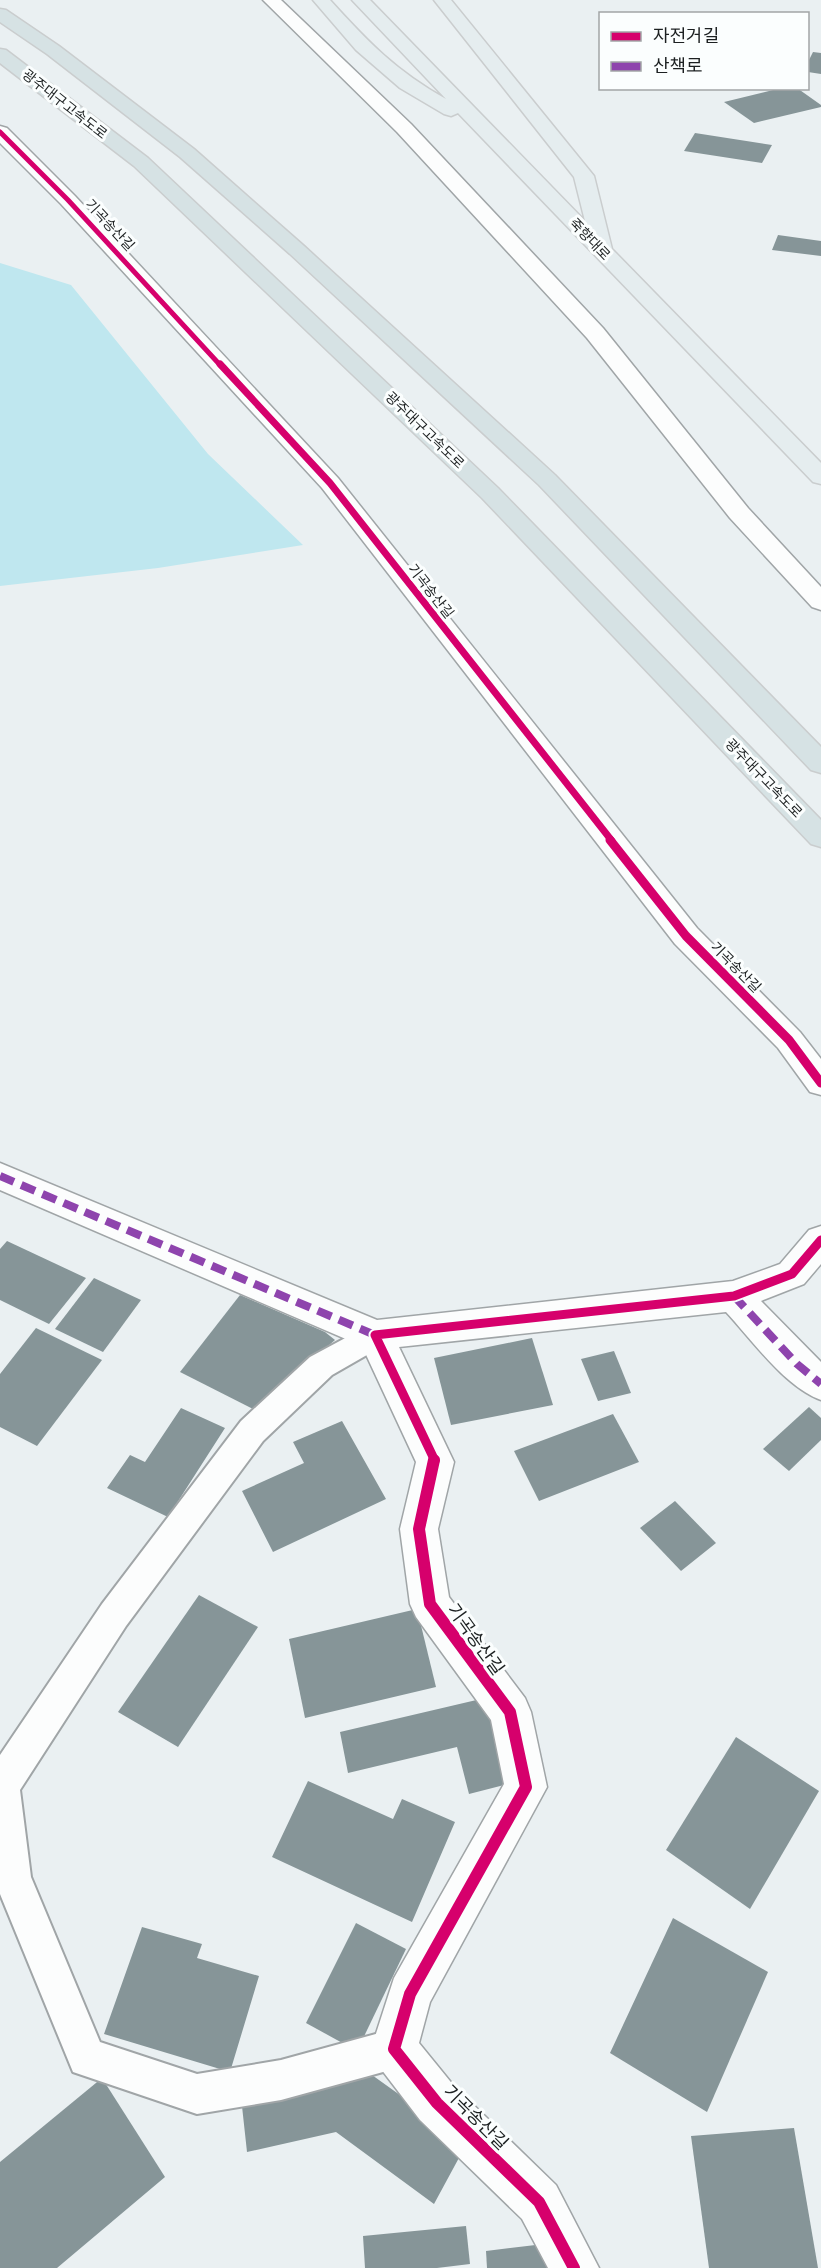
<svg xmlns="http://www.w3.org/2000/svg" width="821" height="2268" font-family="'IBM Plex Sans','Noto Sans KR',sans-serif">
<style>
.green{fill:#bfe7ef}
.building{fill:#869598}
.lines{fill:none;stroke-linecap:round;stroke-linejoin:round}
.lane-casing{stroke:#a0a5a7;stroke-width:4}
.street-casing{stroke:#a0a5a7;stroke-width:3}
.primary-casing{stroke:#cacdce;stroke-width:3}
.highway-casing{stroke:#cacdce;stroke-width:3}
.lane{fill:#fcfdfd;fill-rule:evenodd}
.street{fill:#fcfdfd;fill-rule:evenodd}
.primary{fill:#e5edef;fill-rule:evenodd}
.highway{fill:#d6e2e4;fill-rule:evenodd}
.quiet{stroke:#8e44ad;stroke-width:8;stroke-dasharray:15 8;stroke-linecap:butt}
.cycleway-far3-casing{stroke:#fbfefe;stroke-width:8}
.cycleway-far2-casing{stroke:#fbfefe;stroke-width:10}
.cycleway-far1-casing{stroke:#fbfefe;stroke-width:13}
.cycleway-casing{stroke:#fbfefe;stroke-width:16}
.cycleway-far3{stroke:#d6006c;stroke-width:5}
.cycleway-far2{stroke:#d6006c;stroke-width:7}
.cycleway-far1{stroke:#d6006c;stroke-width:9}
.cycleway{stroke:#d6006c;stroke-width:12}
.labels{text-anchor:middle;dominant-baseline:central;stroke-width:6;stroke-linejoin:round;paint-order:stroke}
.far-street-label{font-size:14px;fill:#1c2021;stroke:#fbfefe}
.near-street-label{font-size:18px;fill:#1c2021;stroke:#fbfefe}
</style>
<rect width="100%" height="100%" fill="#eaf0f2"/>
<!-- green -->
<path class="green" d="M0 263 71 285 208 454 303 545 158 568 0 586Z"/>
<!-- building -->
<g class="building">
<path d="M813 52 821 53V74L808 72V62Z"/>
<path d="M781 88H797L821 105V107L754 123 724 102Z"/>
<path d="M695 133 772 145 762 163 684 151Z"/>
<path d="M778 235 821 241V256L772 250Z"/>
<path d="M7 1241 86 1278 49 1324 0 1300V1249Z"/>
<path d="M94 1278 141 1300 103 1352 55 1329Z"/>
<path d="M240 1295 325 1332 335 1340 255 1410 180 1372Z"/>
<path d="M36 1328 102 1360 37 1446 0 1427V1374Z"/>
<path d="M532 1338 553 1405 451 1425 434 1358Z"/>
<path d="M614 1351 631 1393 598 1401 581 1359Z"/>
<path d="M809 1407 821 1418V1440L789 1471 763 1449Z"/>
<path d="M181 1408 225 1428 168 1517 107 1488 130 1455 145 1462Z"/>
<path d="M613 1414 639 1462 539 1501 514 1451Z"/>
<path d="M342 1421 386 1499 273 1552 242 1491 304 1463 293 1442Z"/>
<path d="M675 1501 716 1543 681 1571 640 1528Z"/>
<path d="M199 1595 258 1627 178 1747 118 1712Z"/>
<path d="M417 1609 436 1687 305 1718 289 1639Z"/>
<path d="M485 1698 508 1784 469 1794 457 1747 348 1773 340 1732Z"/>
<path d="M736 1737 819 1791 750 1909 666 1850Z"/>
<path d="M308 1781 393 1819 402 1799 455 1822 412 1922 272 1857Z"/>
<path d="M673 1918 768 1972 707 2112 610 2053Z"/>
<path d="M356 1923 406 1949 357 2051 306 2023Z"/>
<path d="M142 1927 202 1944 197 1958 259 1976 230 2072 104 2034Z"/>
<path d="M365 2070 467 2143 434 2204 336 2132 247 2152 241 2097Z"/>
<path d="M102 2078 165 2177 57 2268H0V2162Z"/>
<path d="M794 2128 818 2268H709L691 2136Z"/>
<path d="M466 2226 470 2264 437 2268H365L363 2236Z"/>
<path d="M544 2244 547 2268H487L486 2251Z"/>
</g>
<g class="lines">
<defs>
<path id="lane" d="M375 1322 386 1326 390 1335 386 1344 332 1375 263 1441 126 1626 20 1790 31 1877 100 2042 197 2074 281 2060 394 2029 408 2035 414 2049 408 2063 394 2069 281 2100 197 2114 73 2072 0 1894V1755L102 1604 241 1421 310 1357Z"/>
<g id="street">
<path d="M263 0H281L411 124 603 328 748 508 821 587V610L812 607 730 518 587 338 397 132Z"/>
<path d="M0 126 7 128 75 196 338 478 697 928 800 1032 821 1059V1095L810 1092 778 1048 675 944 322 488 61 204 0 143Z"/>
<path d="M0 1163 377 1320 733 1281 780 1264 809 1230 821 1226V1264L804 1284 761 1301 821 1362V1400C785 1387 752 1340 726 1312L399 1347 454 1462 438 1529 449 1597 525 1698 531 1712 547 1787 430 2002 419 2043 454 2086 556 2185 599 2268H548L522 2219 420 2120 378 2065 371 2049 394 1978 504 1784 491 1720 416 1617 410 1604 400 1529 416 1462 362 1346 0 1190Z"/>
</g>
<path id="primary" d="M313 0H330C368 42 396 71 446 99L352 0H370L585 221 574 177 434 0H451L594 176 612 249 821 463V484L813 482 458 113 451 116 444 114 400 88 356 50Z"/>
<g id="highway">
<path d="M0 9 6 10 59 46 194 149 304 246 555 475 821 747V773L811 770 539 485 290 254 180 157 47 54 0 22Z"/>
<path d="M0 49 6 50 148 158 498 488 821 820V847L811 844 482 498 134 166 0 63Z"/>
</g>
</defs>
<!-- lane casing -->
<use href="#lane" class="lane-casing"/>
<!-- street casing -->
<use href="#street" class="street-casing"/>
<!-- primary casing -->
<use href="#primary" class="primary-casing"/>
<!-- highway casing -->
<use href="#highway" class="highway-casing"/>
<!-- lane -->
<use href="#lane" class="lane"/>
<!-- street -->
<use href="#street" class="street"/>
<!-- primary -->
<use href="#primary" class="primary"/>
<!-- highway -->
<use href="#highway" class="highway"/>
<!-- quiet -->
<g class="quiet">
<path d="M0 1176 375 1335"/>
<path d="M734 1296 797 1364 821 1384"/>
</g>
<defs>
<path id="cycleway-far3" d="M0 132 68 200 221 366"/>
<path id="cycleway-far2" d="M220 364 330 483 612 841"/>
<g id="cycleway-far1">
<path d="M610 840 686 936 789 1040 821 1083"/>
<path d="M435 1461 375 1335 734 1296 792 1274 821 1240"/>
</g>
<path id="cycleway" d="M434 1460 419 1529 430 1604 510 1712 526 1787 410 1994 394 2049 437 2103 539 2202 574 2268"/>
</defs>
<!-- cycleway-far3 casing -->
<use href="#cycleway-far3" class="cycleway-far3-casing"/>
<!-- cycleway-far2 casing -->
<use href="#cycleway-far2" class="cycleway-far2-casing"/>
<!-- cycleway-far1 casing -->
<use href="#cycleway-far1" class="cycleway-far1-casing"/>
<!-- cycleway casing -->
<use href="#cycleway" class="cycleway-casing"/>
<!-- cycleway-far3 -->
<use href="#cycleway-far3" class="cycleway-far3"/>
<!-- cycleway-far2 -->
<use href="#cycleway-far2" class="cycleway-far2"/>
<!-- cycleway-far1 -->
<use href="#cycleway-far1" class="cycleway-far1"/>
<!-- cycleway -->
<use href="#cycleway" class="cycleway"/>
</g>
<g class="labels">
<!-- far-street labels -->
<g class="far-street-label">
<text transform="translate(65 104) rotate(38)">광주대구고속도로</text>
<text transform="translate(110 225) rotate(47)">기곡송산길</text>
<text transform="translate(590 239) rotate(46)">죽향대로</text>
<text transform="translate(425 430) rotate(44)">광주대구고속도로</text>
<text transform="translate(431 591) rotate(52)">기곡송산길</text>
<text transform="translate(764 778) rotate(46)">광주대구고속도로</text>
<text transform="translate(736 967) rotate(45)">기곡송산길</text>
</g>
<!-- near-street labels -->
<g class="near-street-label">
<text transform="translate(476 1639) rotate(54)">기곡송산길</text>
<text transform="translate(476 2117) rotate(45)">기곡송산길</text>
</g>
</g>
<!-- legend -->
<rect x="599" y="12" width="210" height="78" fill="#fbfefe" stroke="#a2a5a6" stroke-width="1.5"/>
<rect x="611" y="32" width="30" height="9" fill="#d6006c" stroke="#a2a5a6" stroke-width="1.5"/>
<text x="653" y="42" font-size="18" fill="#1c2021">자전거길</text>
<rect x="611" y="62" width="30" height="9" fill="#8e44ad" stroke="#a2a5a6" stroke-width="1.5"/>
<text x="653" y="72" font-size="18" fill="#1c2021">산책로</text>
</svg>
